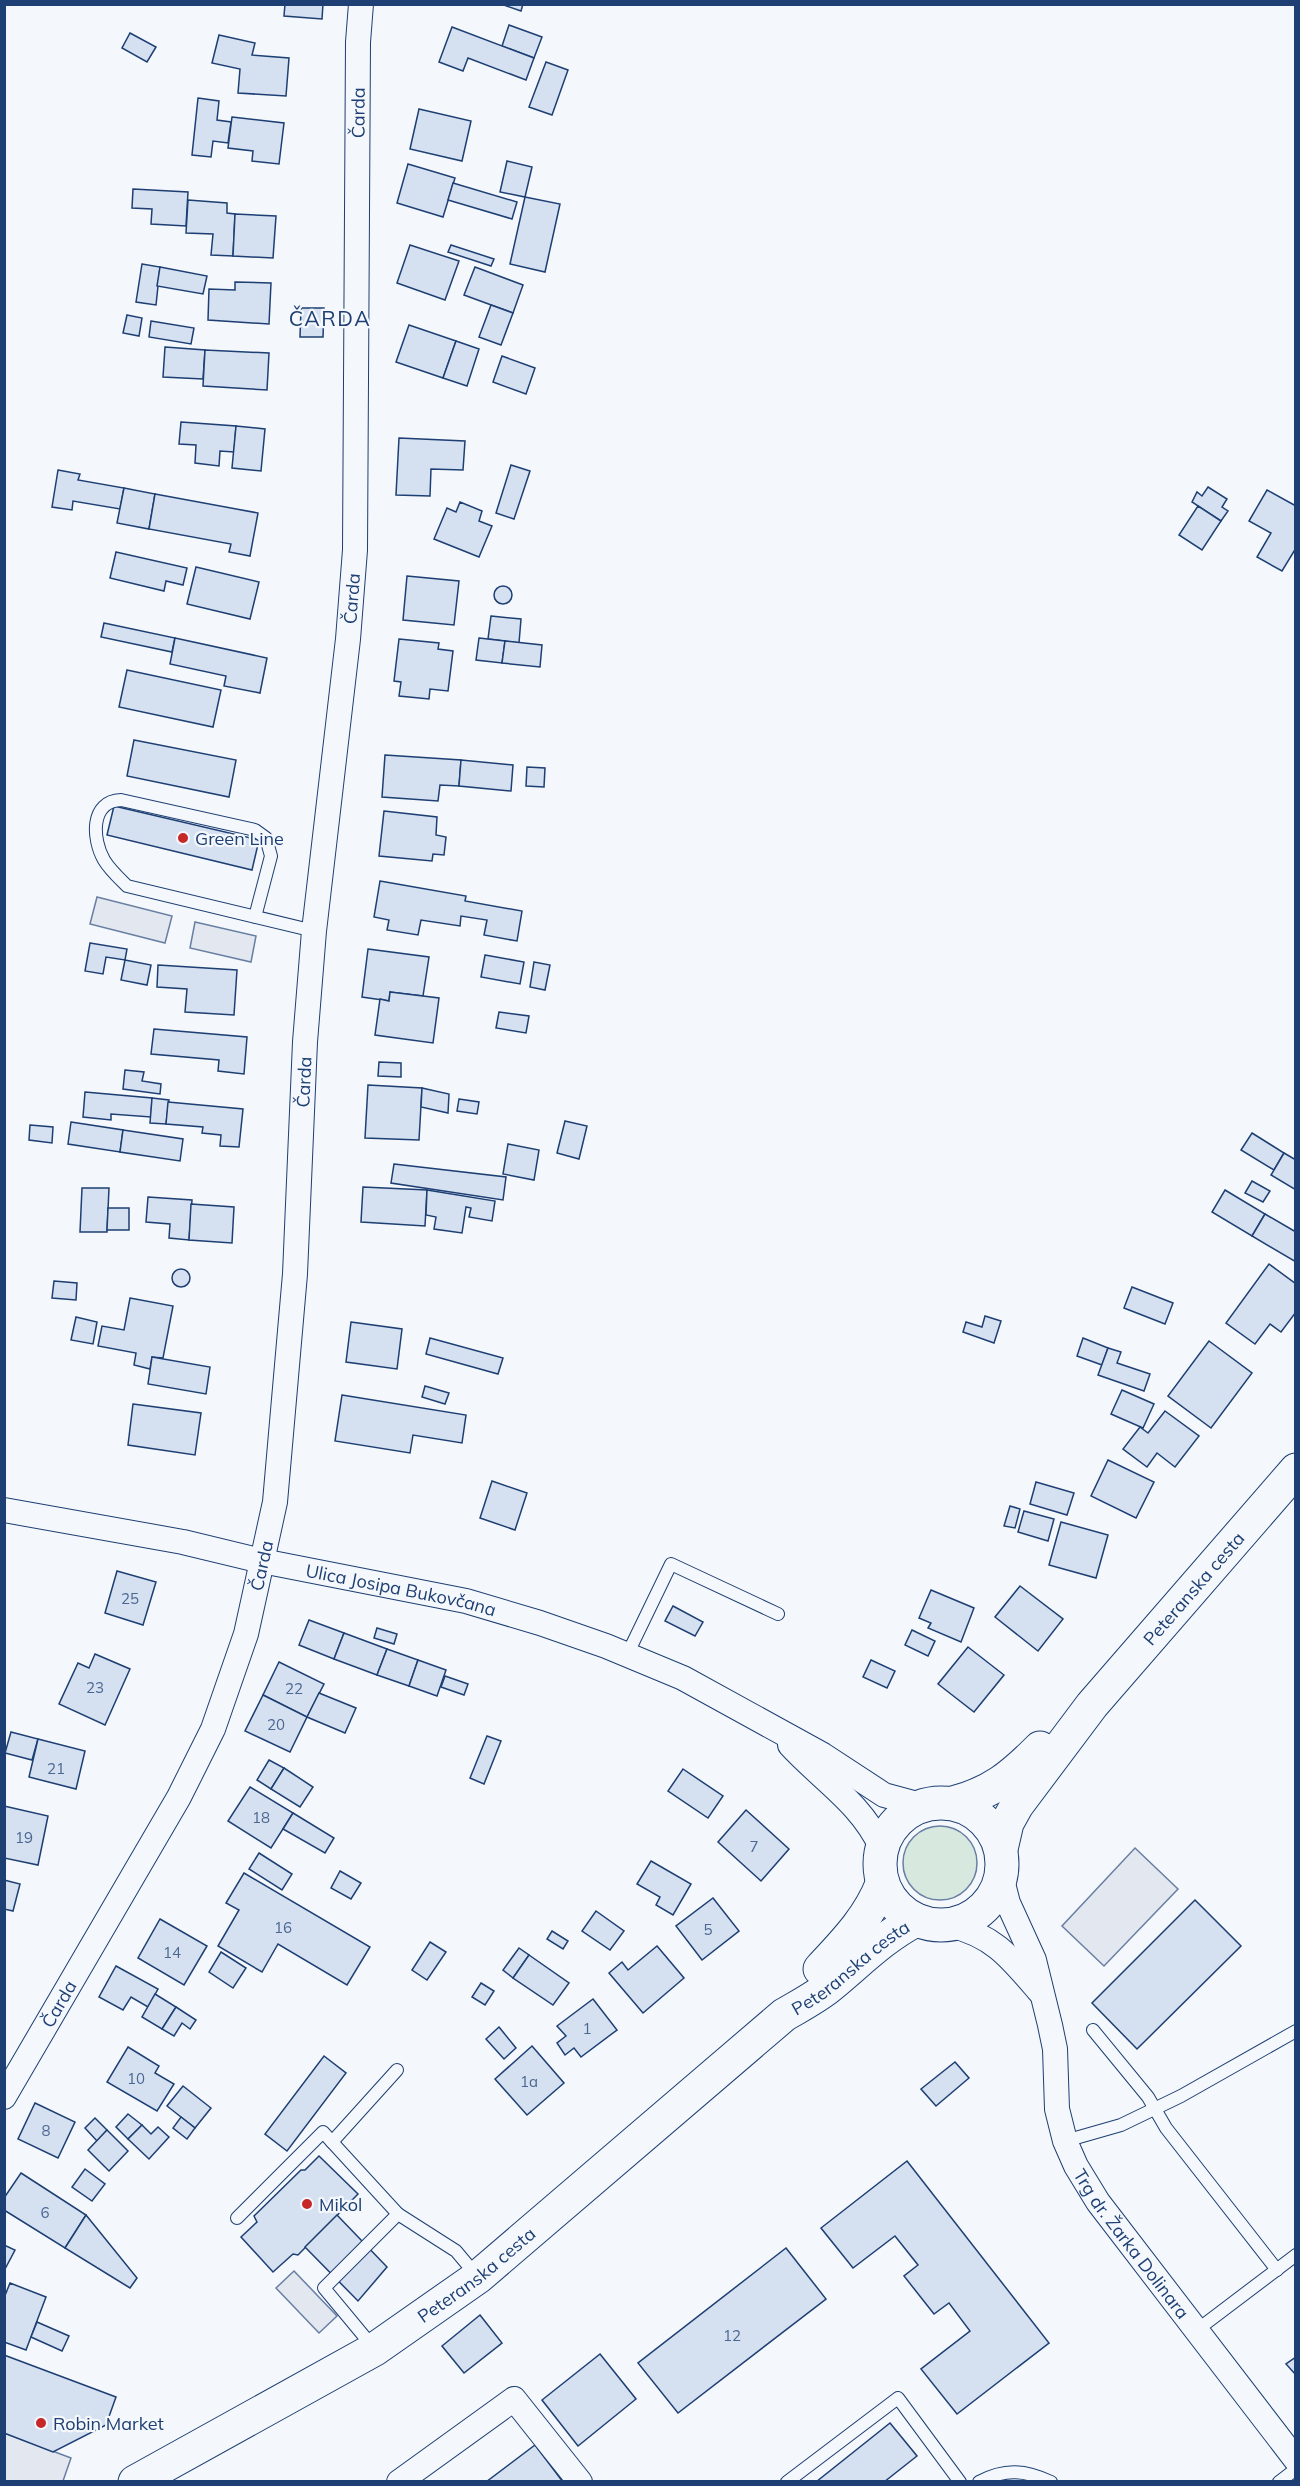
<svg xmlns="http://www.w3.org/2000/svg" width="1300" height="2486" font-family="Mulish,sans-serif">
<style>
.green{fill:#d7e8df;stroke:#687fa3;stroke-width:1.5}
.parking{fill:#e3e8f0;stroke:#687fa3;stroke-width:1.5}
.building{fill:#d5e0f0;stroke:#1d3f73;stroke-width:1.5}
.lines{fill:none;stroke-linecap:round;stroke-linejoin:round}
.lane-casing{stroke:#1d3f73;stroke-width:14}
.street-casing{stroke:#1d3f73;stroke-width:26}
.secondary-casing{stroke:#1d3f73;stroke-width:35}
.lane{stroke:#f4f7fb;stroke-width:12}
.street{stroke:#f4f7fb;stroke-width:24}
.secondary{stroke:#f4f7fb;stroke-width:33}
.poi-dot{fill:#c62828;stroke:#f4f7fb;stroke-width:2}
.labels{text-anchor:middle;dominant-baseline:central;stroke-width:4.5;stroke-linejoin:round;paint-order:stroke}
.number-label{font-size:15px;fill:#4b6792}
.street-label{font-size:18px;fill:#1d3f73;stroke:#f4f7fb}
.poi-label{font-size:18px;fill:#1d3f73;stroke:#f4f7fb;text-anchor:start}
.quarter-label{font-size:21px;letter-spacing:1.5px;fill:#1d3f73;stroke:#f4f7fb}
</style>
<rect width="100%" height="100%" fill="#f4f7fb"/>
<!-- green -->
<circle class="green" cx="940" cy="1863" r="37"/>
<!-- parking -->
<g class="parking">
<path d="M97 897 172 916 165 943 90 924Z"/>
<path d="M195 922 256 936 251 962 190 948Z"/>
<path d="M1135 1848 1178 1889 1104 1966 1062 1926Z"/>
<path d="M294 2271 337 2316 319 2333 276 2288Z"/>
<path d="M4 2433 71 2458 63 2481H5Z"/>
</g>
<!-- building -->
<g class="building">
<path d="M285 4H323L322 19 284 16Z"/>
<path d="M501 4H523L521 11Z"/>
<path d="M509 25 542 37 534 58 502 46Z"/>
<path d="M452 27 534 58 526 80 468 58 463 71 439 62Z"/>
<path d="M130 33 156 47 147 62 122 48Z"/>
<path d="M219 35 255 43 252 55 289 58 286 96 238 93 240 69 212 63Z"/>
<path d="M546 62 568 70 552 115 529 107Z"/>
<path d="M198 98 219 101 217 120 231 122 228 143 213 141 211 157 192 155Z"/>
<path d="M419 109 471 121 462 161 410 149Z"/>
<path d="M232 117 284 123 279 164 252 161 253 151 228 148Z"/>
<path d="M507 161 532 167 525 197 500 192Z"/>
<path d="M408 164 455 178 443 217 397 203Z"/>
<path d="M453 183 517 202 512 219 448 200Z"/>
<path d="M133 189 188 192 186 226 151 224 152 209 132 208Z"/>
<path d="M525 197 560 204 545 272 510 264Z"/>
<path d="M188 200 227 203V213L235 214 233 256 211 255 213 234 186 233Z"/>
<path d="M235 214 276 216 273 258 233 256Z"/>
<path d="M410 245 459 261 445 300 397 283Z"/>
<path d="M451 245 494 259 491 266 448 252Z"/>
<path d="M142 264 160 267 156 305 136 302Z"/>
<path d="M160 267 207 276 203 294 157 286Z"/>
<path d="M475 267 523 285 513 313 464 295Z"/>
<path d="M235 282 271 283 269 324 208 320 209 289 235 290Z"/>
<path d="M491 305 513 313 501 345 479 337Z"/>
<path d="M301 308H324L323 337H300Z"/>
<path d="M127 315 142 318 139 336 123 333Z"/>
<path d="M151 321 194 328 191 344 149 337Z"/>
<path d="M409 325 456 341 443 378 396 362Z"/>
<path d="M456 341 479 349 467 386 443 378Z"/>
<path d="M165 347 205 350 203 379 163 377Z"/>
<path d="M205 350 269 353 267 390 203 386Z"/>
<path d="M502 356 535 368 526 394 493 382Z"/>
<path d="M181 422 236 426 234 452 220 451 219 466 195 463 196 445 179 444Z"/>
<path d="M236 426 265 429 261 471 232 468Z"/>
<path d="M399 438 465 441 463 470 431 469 430 496 396 495Z"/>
<path d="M511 465 530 471 514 519 496 513Z"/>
<path d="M58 470 80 474 78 480 124 488 120 509 73 501 72 510 52 507Z"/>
<path d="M1208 487 1227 499 1222 507 1228 511 1221 521 1192 502 1197 492 1202 496Z"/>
<path d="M124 488 155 494 149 529 117 523Z"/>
<path d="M1267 490 1296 506V548L1282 571 1257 557 1271 533 1249 521Z"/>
<path d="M155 494 258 513 250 556 229 552 231 544 149 529Z"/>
<path d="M460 502 482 511 479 521 492 526 479 557 434 539 447 508 456 512Z"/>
<path d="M1198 506 1221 521 1202 550 1179 535Z"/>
<path d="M116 552 187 568 183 585 166 581 164 591 110 578Z"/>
<path d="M196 567 259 582 250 619 187 604Z"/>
<path d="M407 576 459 581 454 625 403 620Z"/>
<circle cx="503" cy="595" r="9"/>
<path d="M491 616 521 619 519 643 488 639Z"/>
<path d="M104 623 175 638 172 652 101 637Z"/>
<path d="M175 638 267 658 260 693 224 686 226 676 170 664Z"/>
<path d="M479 638 505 641 502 663 476 660Z"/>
<path d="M399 639 439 643 438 649 453 651 448 691 430 689 429 699 399 696 401 682 394 681Z"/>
<path d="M505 641 542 645 540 667 502 663Z"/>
<path d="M127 670 221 690 213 727 119 707Z"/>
<path d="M134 740 236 760 229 797 127 776Z"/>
<path d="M385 755 461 760 459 786 440 785 438 801 382 797Z"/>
<path d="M461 760 513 765 511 791 459 786Z"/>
<path d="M527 767 545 768 544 787 526 786Z"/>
<path d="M114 806 259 840 252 870 107 835Z"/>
<path d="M384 811 437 817 436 835 446 837 444 855 433 854 432 861 379 856Z"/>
<path d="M380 881 466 896 465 901 522 911 517 941 484 935 487 920 461 916 460 926 421 920 418 935 387 930 389 920 374 917Z"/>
<path d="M90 943 127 949 125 960 106 957 103 974 85 971Z"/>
<path d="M368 949 429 957 423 996 390 992 389 1001 362 997Z"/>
<path d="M485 955 524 962 520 984 481 977Z"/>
<path d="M125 960 151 965 147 985 121 980Z"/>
<path d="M534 962 550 965 545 990 530 987Z"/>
<path d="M158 965 237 970 234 1015 185 1012 187 989 157 987Z"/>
<path d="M390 992 439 998 433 1043 375 1035 380 999 389 1001Z"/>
<path d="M499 1012 529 1016 526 1033 496 1028Z"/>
<path d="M154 1029 247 1037 244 1074 218 1071 219 1060 151 1054Z"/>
<path d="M379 1062 401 1063V1077L378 1076Z"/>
<path d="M125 1070 144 1072 142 1081 161 1084 160 1094 123 1089Z"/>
<path d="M368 1085 422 1088 419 1140 365 1138Z"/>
<path d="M422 1088 449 1094 448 1113 421 1107Z"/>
<path d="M85 1092 152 1098 151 1117 111 1114V1120L83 1117Z"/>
<path d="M152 1098 169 1100 166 1124 150 1123Z"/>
<path d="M459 1099 479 1102 477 1114 457 1111Z"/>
<path d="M168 1102 243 1109 239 1147 220 1146 221 1135 202 1133 203 1127 166 1124Z"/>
<path d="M565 1121 587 1126 579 1159 557 1153Z"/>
<path d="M71 1122 123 1130 120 1152 68 1144Z"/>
<path d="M30 1125 53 1127 52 1143 29 1140Z"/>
<path d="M123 1130 183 1139 180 1161 120 1152Z"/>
<path d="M1252 1133 1284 1153 1274 1170 1241 1150Z"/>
<path d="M508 1144 539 1150 534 1180 503 1174Z"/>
<path d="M1284 1153 1296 1160V1190L1271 1175Z"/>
<path d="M394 1164 506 1177 503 1200 391 1183Z"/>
<path d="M1252 1181 1270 1191 1263 1202 1245 1193Z"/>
<path d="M363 1187 427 1190 425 1226 361 1222Z"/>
<path d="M82 1188H109L107 1232H80Z"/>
<path d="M427 1190 495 1201 492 1221 469 1217 471 1208 466 1207 462 1233 434 1229 436 1217 426 1215Z"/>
<path d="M1225 1190 1265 1214 1252 1236 1212 1212Z"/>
<path d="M148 1197 192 1200 189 1240 169 1238 170 1224 146 1222Z"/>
<path d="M191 1204 234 1207 232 1243 189 1240Z"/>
<path d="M108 1208H129V1230H107Z"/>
<path d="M1265 1214 1296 1232V1262L1252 1236Z"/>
<path d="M1269 1264 1296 1284V1312L1281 1332 1270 1324 1255 1344 1226 1323Z"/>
<circle cx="181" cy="1278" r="9"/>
<path d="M54 1281 77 1283 76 1300 52 1298Z"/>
<path d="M1132 1287 1173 1303 1165 1324 1124 1308Z"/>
<path d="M130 1298 173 1306 163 1358 152 1357 150 1369 134 1365 136 1353 98 1346 102 1326 124 1330Z"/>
<path d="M985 1316 1001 1321 994 1343 963 1332 966 1322 982 1327Z"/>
<path d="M76 1317 97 1322 93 1344 71 1340Z"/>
<path d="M351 1322 402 1329 397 1369 346 1362Z"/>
<path d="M430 1338 503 1358 498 1374 426 1354Z"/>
<path d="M1083 1338 1108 1348 1102 1365 1077 1356Z"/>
<path d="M1209 1341 1252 1373 1211 1428 1168 1396Z"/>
<path d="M1108 1348 1121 1352 1117 1363 1150 1374 1144 1391 1098 1375Z"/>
<path d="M152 1357 210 1367 206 1394 148 1384Z"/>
<path d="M425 1386 449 1393 445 1404 422 1397Z"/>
<path d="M1122 1390 1154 1404 1143 1428 1111 1414Z"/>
<path d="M342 1395 466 1415 462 1443 413 1435 410 1453 335 1441Z"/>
<path d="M133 1404 201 1413 195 1455 128 1445Z"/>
<path d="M1165 1411 1199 1436 1175 1467 1157 1453 1147 1467 1123 1449 1140 1427 1148 1433Z"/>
<path d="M1108 1460 1154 1482 1136 1518 1091 1496Z"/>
<path d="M492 1481 527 1493 515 1530 480 1518Z"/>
<path d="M1036 1482 1074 1493 1067 1515 1030 1504Z"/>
<path d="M1010 1506 1020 1509 1015 1528 1004 1526Z"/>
<path d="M1024 1511 1054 1519 1048 1541 1018 1532Z"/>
<path d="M1061 1522 1108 1535 1096 1578 1049 1565Z"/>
<path d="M117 1571 156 1582 143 1625 105 1613Z"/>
<path d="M1020 1586 1063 1619 1038 1651 995 1617Z"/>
<path d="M931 1590 974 1608 961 1642 928 1628 931 1623 919 1618Z"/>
<path d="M673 1606 703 1622 695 1636 665 1621Z"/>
<path d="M309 1620 344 1633 334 1659 299 1645Z"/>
<path d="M377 1628 397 1634 394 1644 374 1638Z"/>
<path d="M912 1630 935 1641 928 1656 905 1645Z"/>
<path d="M344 1633 387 1649 377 1675 334 1659Z"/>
<path d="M968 1647 1004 1675 974 1712 938 1684Z"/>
<path d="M387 1649 418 1660 409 1686 377 1675Z"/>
<path d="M95 1654 130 1669 105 1725 59 1704 78 1663 89 1668Z"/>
<path d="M418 1660 446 1670 437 1696 409 1686Z"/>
<path d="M871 1660 895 1671 887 1688 863 1677Z"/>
<path d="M279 1662 324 1684 307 1717 263 1695Z"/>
<path d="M445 1676 468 1684 464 1695 441 1687Z"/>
<path d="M319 1693 356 1708 345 1733 307 1717Z"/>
<path d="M263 1695 307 1717 290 1752 245 1731Z"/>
<path d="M11 1732 38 1739 32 1760 5 1753Z"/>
<path d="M487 1736 501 1741 484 1784 470 1778Z"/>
<path d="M38 1739 85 1751 76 1789 29 1777Z"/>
<path d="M269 1760 284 1768 271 1789 257 1780Z"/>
<path d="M284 1768 313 1787 300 1807 271 1789Z"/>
<path d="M683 1769 723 1796 708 1818 668 1791Z"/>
<path d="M250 1787 293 1813 271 1848 228 1821Z"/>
<path d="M4 1806 48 1816 38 1865 4 1858Z"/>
<path d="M746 1810 789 1849 761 1881 718 1842Z"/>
<path d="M293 1813 334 1838 325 1853 283 1829Z"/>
<path d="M259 1853 292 1874 282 1890 249 1869Z"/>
<path d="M651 1861 691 1884 673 1915 656 1905 660 1897 637 1884Z"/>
<path d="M340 1871 361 1883 351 1899 331 1888Z"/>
<path d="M244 1873 370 1947 347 1985 278 1944 262 1972 218 1946 239 1910 226 1903Z"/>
<path d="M4 1880 20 1884 13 1911 4 1909Z"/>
<path d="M713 1898 739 1931 702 1960 676 1926Z"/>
<path d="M1195 1900 1241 1946 1137 2049 1092 2003Z"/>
<path d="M596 1911 624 1931 610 1950 582 1931Z"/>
<path d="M160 1919 207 1946 184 1985 138 1958Z"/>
<path d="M552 1931 568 1941 563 1949 547 1939Z"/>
<path d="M430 1942 446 1952 427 1980 412 1970Z"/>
<path d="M657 1946 684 1978 643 2013 609 1973 622 1962 628 1970Z"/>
<path d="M519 1948 529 1955 513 1978 503 1970Z"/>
<path d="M221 1952 246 1968 233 1988 209 1972Z"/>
<path d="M529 1955 569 1983 553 2005 513 1978Z"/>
<path d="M116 1966 158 1989 148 2007 131 1997 123 2010 99 1997Z"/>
<path d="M481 1983 494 1991 485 2005 472 1997Z"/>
<path d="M155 1994 176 2007 162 2029 142 2017Z"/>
<path d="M593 1999 617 2030 581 2057 574 2048 565 2055 557 2043 566 2036 557 2026Z"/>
<path d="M176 2007 196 2020 190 2029 182 2023 174 2036 162 2029Z"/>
<path d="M499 2027 516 2048 504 2059 486 2039Z"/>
<path d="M532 2046 564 2083 527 2115 495 2079Z"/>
<path d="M128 2047 159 2066 155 2073 174 2084 157 2111 107 2082Z"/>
<path d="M324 2056 346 2073 287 2151 265 2134Z"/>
<path d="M955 2062 969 2078 936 2106 921 2089Z"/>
<path d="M183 2086 211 2108 195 2128 167 2106Z"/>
<path d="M35 2103 75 2122 58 2158 18 2139Z"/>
<path d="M128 2114 142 2125 128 2139 116 2127Z"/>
<path d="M181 2117 195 2128 187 2139 173 2128Z"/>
<path d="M95 2118 107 2130 97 2141 85 2128Z"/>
<path d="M142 2125 151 2134 158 2127 169 2137 149 2159 128 2139Z"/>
<path d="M107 2130 128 2151 109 2171 88 2150Z"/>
<path d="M319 2156 358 2194 298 2255 293 2254 273 2272 241 2237 257 2222 254 2216 301 2170H305Z"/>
<path d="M907 2161 1049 2343 957 2414 921 2369 970 2331 949 2303 934 2314 904 2276 918 2265 895 2236 853 2268 821 2228Z"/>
<path d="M85 2169 105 2184 92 2201 72 2187Z"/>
<path d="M21 2173 86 2215 65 2248 4 2210V2198Z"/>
<path d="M86 2215 137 2278 130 2288 65 2248Z"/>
<path d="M337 2215 387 2267 358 2301 305 2247Z"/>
<path d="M4 2245 15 2250 4 2271Z"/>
<path d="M786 2248 826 2299 678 2413 638 2363Z"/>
<path d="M10 2283 46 2297 26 2350 4 2342V2298Z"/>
<path d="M480 2315 502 2343 464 2373 442 2346Z"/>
<path d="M37 2322 69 2336 62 2351 31 2337Z"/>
<path d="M600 2354 636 2399 578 2446 542 2400Z"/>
<path d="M4 2355 116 2397 106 2425 53 2452 4 2433Z"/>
<path d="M1296 2357V2375L1286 2364Z"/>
<path d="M890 2423 917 2456 884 2482H816Z"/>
<path d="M535 2445 563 2482H486Z"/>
</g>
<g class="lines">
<defs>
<g id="lane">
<path d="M255 917 271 856 266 838 255 830 121 800C90 801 92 839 104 860 110 870 119 878 127 886L314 931"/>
<path d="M627 1655 671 1564 778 1614"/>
<path d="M1093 2030 1148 2097 1166 2128 1277 2270"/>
<path d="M397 2070 332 2142 398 2214"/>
<path d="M1065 2141 1121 2125 1181 2096 1296 2031"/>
<path d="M237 2218 323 2132 332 2142"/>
<path d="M1197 2330 1296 2255"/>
<path d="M373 2347 324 2288 398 2214 456 2251 477 2276"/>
<path d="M787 2482 898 2398 960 2482"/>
<path d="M979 2482C1005 2468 1025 2470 1051 2482"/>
<path d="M1279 2482 1296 2469"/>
</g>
<g id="street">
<path id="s1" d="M4 1510 183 1542 262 1561 466 1601 540 1623 606 1646 683 1678 823 1755 884 1795 921 1805"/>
<path d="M790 1745C821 1779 861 1803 881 1847"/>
<path id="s2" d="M1001 1876 1008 1903 1034 1960 1050 2025 1055 2049 1057 2109 1065 2141 1076 2166 1098 2202 1296 2460"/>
<path d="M950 1925C994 1936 1010 1957 1039 1991"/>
<path id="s3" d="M4 2097 179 1797 213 1729 246 1634 275 1502 295 1274 305 1042 314 931 348 639 355 550 358 42 361 4"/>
<path d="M399 2482 514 2399 580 2482"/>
</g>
<g id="secondary">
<circle cx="941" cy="1864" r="61"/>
<path d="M953 1803C992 1793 1012 1776 1040 1748"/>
<path id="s4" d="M1001 1849 1007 1823 1017 1805 1092 1705 1296 1470"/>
<path d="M820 1969C844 1943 869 1918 882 1884"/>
<path id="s5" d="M135 2482 375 2349 478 2277 784 2015C799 2006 817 1997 831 1985 859 1962 883 1937 916 1920"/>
</g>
</defs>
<!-- lane casing -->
<use href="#lane" class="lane-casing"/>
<!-- street casing -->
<use href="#street" class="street-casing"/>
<!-- secondary casing -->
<use href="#secondary" class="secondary-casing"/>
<!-- lane -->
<use href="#lane" class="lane"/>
<!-- street -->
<use href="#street" class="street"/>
<!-- secondary -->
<use href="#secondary" class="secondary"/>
</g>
<!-- markers -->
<g class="poi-dot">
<circle cx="183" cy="838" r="6"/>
<circle cx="307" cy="2204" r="6"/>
<circle cx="41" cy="2423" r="6"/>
</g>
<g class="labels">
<!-- number labels -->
<g class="number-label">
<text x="130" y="1598">25</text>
<text x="95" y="1687">23</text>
<text x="294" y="1688">22</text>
<text x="276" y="1724">20</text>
<text x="56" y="1768">21</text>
<text x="261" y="1817">18</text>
<text x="24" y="1837">19</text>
<text x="754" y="1846">7</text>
<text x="283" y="1927">16</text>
<text x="708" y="1929">5</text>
<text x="172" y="1952">14</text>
<text x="587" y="2028">1</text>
<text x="136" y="2078">10</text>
<text x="529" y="2081">1a</text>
<text x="46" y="2130">8</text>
<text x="45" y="2212">6</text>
<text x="732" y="2335">12</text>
</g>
<!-- street labels -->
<g class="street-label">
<text stroke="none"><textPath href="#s3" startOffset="2052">Čarda</textPath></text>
<text stroke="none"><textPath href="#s3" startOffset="1566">Čarda</textPath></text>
<text stroke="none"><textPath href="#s3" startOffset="1080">Čarda</textPath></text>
<text stroke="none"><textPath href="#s3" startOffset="594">Čarda</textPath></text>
<text stroke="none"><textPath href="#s4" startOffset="327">Peteranska cesta</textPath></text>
<text stroke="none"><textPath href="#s1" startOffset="405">Ulica Josipa Bukovčana</textPath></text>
<text stroke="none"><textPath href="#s5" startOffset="885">Peteranska cesta</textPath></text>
<text stroke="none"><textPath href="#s3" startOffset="108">Čarda</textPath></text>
<text stroke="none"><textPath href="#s2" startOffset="398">Trg dr. Žarka Dolinara</textPath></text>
<text stroke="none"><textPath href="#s5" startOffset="400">Peteranska cesta</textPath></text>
</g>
<!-- poi labels -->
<g class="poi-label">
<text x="195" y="838">Green Line</text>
<text x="319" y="2204">Mikol</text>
<text x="53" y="2423">Robin Market</text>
</g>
<!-- quarter labels -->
<g class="quarter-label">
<text x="330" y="318">ČARDA</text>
</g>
</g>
<!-- border -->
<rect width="1300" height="2486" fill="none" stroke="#1d3f73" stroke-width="12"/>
</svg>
